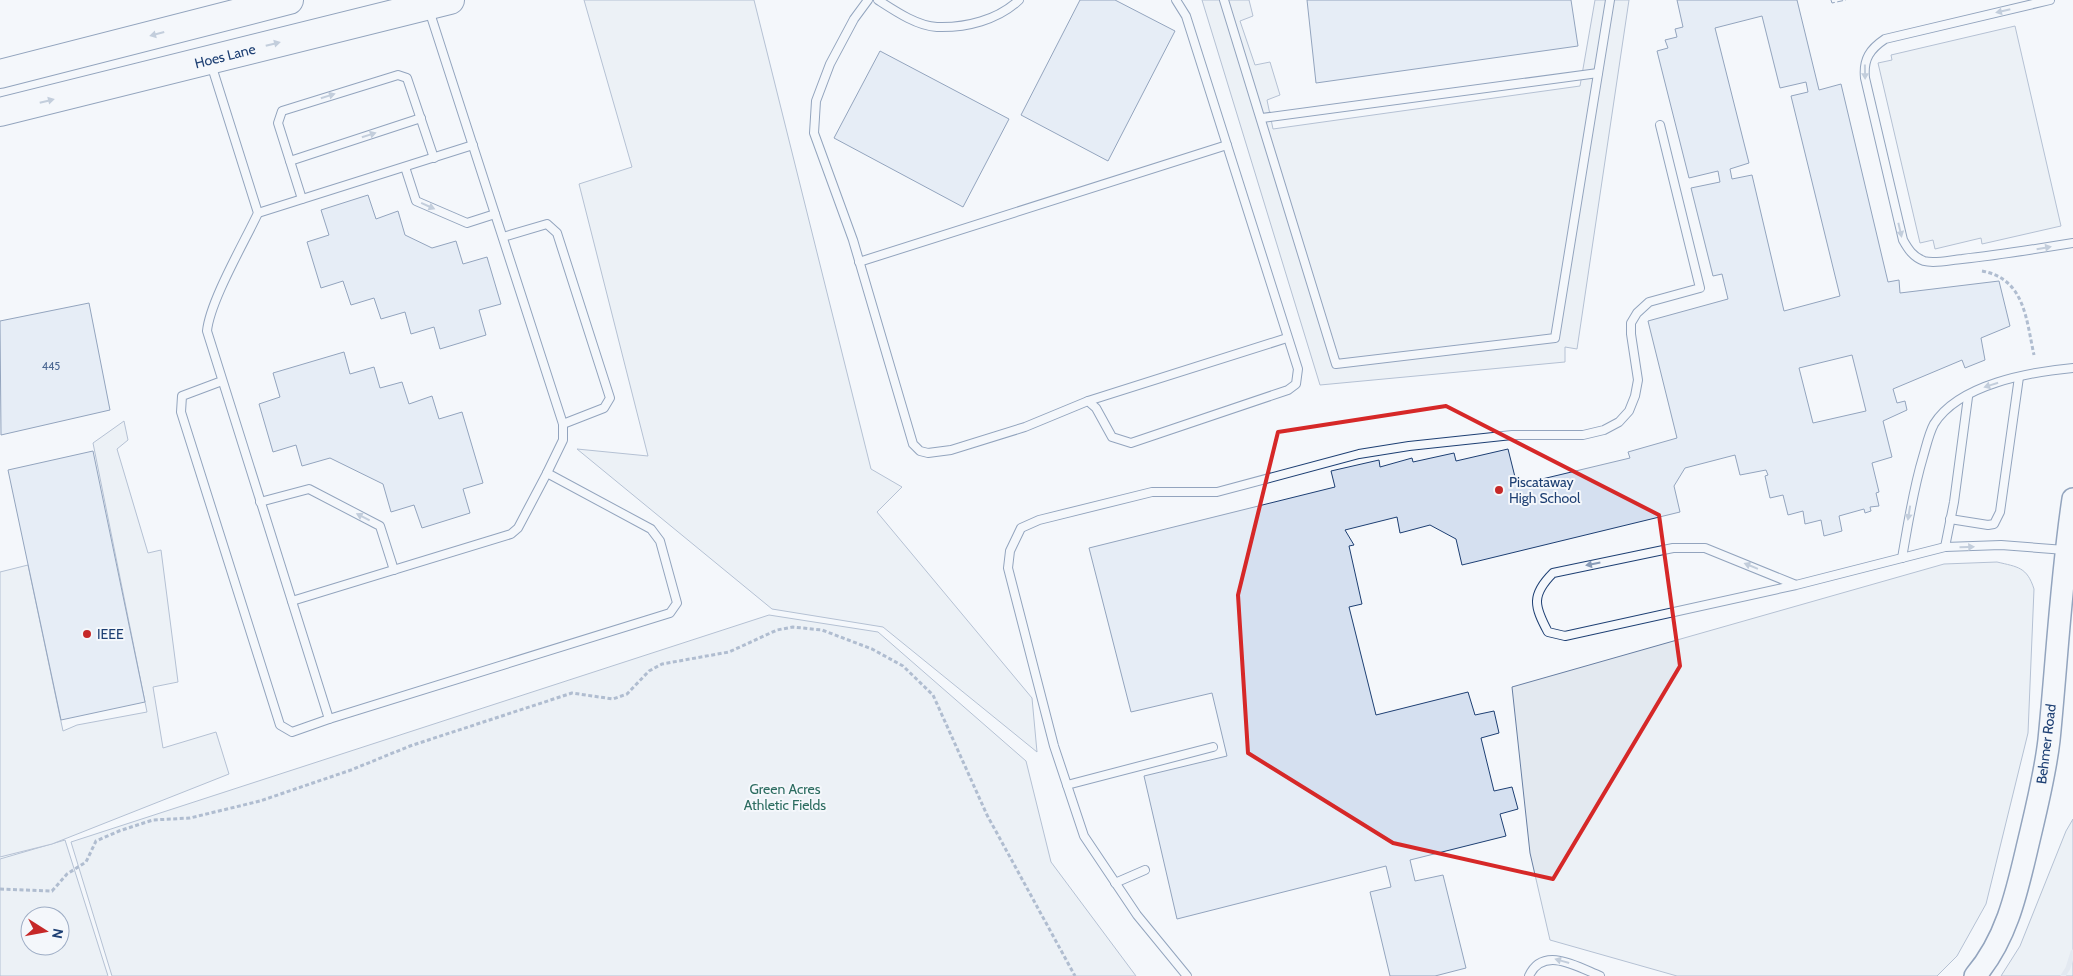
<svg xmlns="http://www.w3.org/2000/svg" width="2073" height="976" font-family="Cabin,sans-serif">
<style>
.green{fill:#e3e9f0;stroke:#687fa3;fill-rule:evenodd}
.parking{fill:#e3e8f0;stroke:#687fa3}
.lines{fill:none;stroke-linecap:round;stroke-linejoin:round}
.stream{stroke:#cfd7e4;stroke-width:5}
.building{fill:#d5e0f0;stroke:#1d3f73;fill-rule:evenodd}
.lane-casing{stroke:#1d3f73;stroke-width:10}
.secondary-casing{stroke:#1d3f73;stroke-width:24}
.highway-casing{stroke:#1d3f73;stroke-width:30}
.path{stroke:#5e769c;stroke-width:3;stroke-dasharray:4 2.5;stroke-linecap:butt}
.lane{stroke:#f4f7fb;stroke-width:8}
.secondary{stroke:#f4f7fb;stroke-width:21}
.highway{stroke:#f4f7fb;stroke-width:28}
.fence{stroke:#1d3f73;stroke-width:1;stroke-dasharray:6 2.5;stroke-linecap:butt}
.oneway{fill:#889bb7}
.marked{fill:none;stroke:#d62828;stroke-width:4;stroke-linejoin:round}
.poi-dot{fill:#c62828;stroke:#f4f7fb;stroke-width:2}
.labels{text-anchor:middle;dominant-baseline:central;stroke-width:4;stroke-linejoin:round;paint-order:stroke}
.number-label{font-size:11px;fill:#4b6792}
.street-label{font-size:14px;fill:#1d3f73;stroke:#f4f7fb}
.poi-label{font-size:14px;fill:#1d3f73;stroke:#f4f7fb;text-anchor:start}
.park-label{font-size:14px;fill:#2c6c60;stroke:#f4f7fb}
</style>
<rect width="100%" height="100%" fill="#f4f7fb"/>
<!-- green -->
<g class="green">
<path d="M584 0H754L871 469 902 487 877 512 1032 698 1037 752 883 627 772 609 577 449 648 456 579 184 632 167Z"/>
<path d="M1997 562C2018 567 2027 567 2034 589L2028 733 1986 904 1957 956 1937 976H1677L1550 940 1530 853 1512 687 1944 564Z"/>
<path d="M769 615 878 632 1026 761 1051 862 1136 976H112L71 842Z"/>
<path d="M2073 819V976H2001L2020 946 2066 831Z"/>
<path d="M65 840 108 976H0V859ZM30 916H60V946H30Z"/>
</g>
<!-- parking -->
<g class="parking">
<path d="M1202 0H1249L1253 16 1240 21 1255 65 1270 62 1280 95 1267 100 1273 129 1580 86 1595 0H1629L1577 349 1565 347V362L1320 385Z"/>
<path d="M2015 26 2061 226 1982 244 1981 238 1935 249 1933 240 1920 243 1878 63 1892 60 1891 55Z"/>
<path d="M124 421 128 440 117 449 148 553 161 550 178 682 153 687 163 748 216 732 229 774 52 844 0 857V572L28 565 63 731 77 725 147 712 93 443Z"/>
</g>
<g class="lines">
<!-- stream -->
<path class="stream" d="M2063 976 2068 968 2073 952"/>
</g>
<!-- building -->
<g class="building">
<path d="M1080 0H1115L1175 31 1108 161 1021 115Z"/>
<path d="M1307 0H1571L1578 46 1316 83Z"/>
<path d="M1677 0H1797L1819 90 1841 84 1888 282 1899 280 1900 293 1999 281 2010 326 1981 338 1985 360 1965 368 1962 360 1893 389 1897 403 1905 401 1907 410 1883 421 1892 457 1872 463 1879 492 1876 493 1879 506 1870 507 1871 511 1865 513 1864 509 1839 516 1842 531 1824 536 1821 520 1805 524 1803 511 1788 515 1783 495 1770 498 1765 476 1768 475 1766 470 1740 475 1735 455 1685 468 1674 486 1680 512 1462 565 1456 539 1430 525 1400 533 1397 517 1345 530 1354 545 1349 546 1362 604 1349 607 1376 715 1468 692 1475 715 1494 711 1499 733 1481 738 1494 791 1512 787 1518 809 1500 814 1506 836 1410 860 1415 881 1443 875 1466 968 1435 976H1390L1370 892 1391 887 1386 866 1177 919 1144 776 1227 756 1212 693 1131 712 1089 548 1335 487 1331 471 1379 460 1380 467 1412 458 1413 462 1454 453 1456 461 1508 449 1517 485 1630 458 1628 452 1677 438 1648 321 1728 299 1722 274 1713 276 1691 188 1720 182 1718 171 1689 178 1657 51 1668 48 1665 40 1677 37 1675 29 1683 27ZM1762 16 1780 88 1806 82 1808 92 1791 96 1840 296 1784 311 1752 175 1732 179 1730 169 1749 163 1715 28ZM1852 355 1866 411 1813 423 1799 368Z"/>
<path d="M880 51 1009 119 963 207 834 138Z"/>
<path d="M368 195 376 219 398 211 405 235 432 248 456 241 463 264 487 257 501 304 479 310 486 335 440 349 434 327 411 334 405 312 381 319 374 298 351 305 343 281 321 288 307 242 329 235 321 210Z"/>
<path d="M89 303 110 410 1 435 0 321Z"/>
<path d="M344 352 350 374 374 367 380 388 402 382 409 404 432 396 439 419 462 412 483 483 463 489 470 513 422 528 414 505 391 512 383 484 330 458 302 466 296 445 273 452 259 404 280 397 273 373Z"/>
<path d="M93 451 145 702 61 720 8 470Z"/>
</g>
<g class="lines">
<defs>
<g id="lane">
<path d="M868 0 854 19 830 64 816 101 814 133 853 240 913 444 920 451 928 453 951 450 1025 427 1088 401 1096 408 1112 437 1131 443 1288 390 1296 384 1298 369 1186 16 1176 0"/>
<path d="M878 0C895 11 917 26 937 27 966 28 998 20 1019 0"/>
<path d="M1224 0 1336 364 1555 338 1610 0"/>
<path d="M2050 0 1885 39C1870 49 1863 59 1865 78L1903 240C1908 249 1913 257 1924 261 1935 264 1950 260 1962 259 1999 255 2036 249 2073 243"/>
<path d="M429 10 563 424V440L547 473"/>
<path d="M211 64 258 213C244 243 210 301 207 331L329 719 292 732 280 725 181 412 182 396 222 381"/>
<path d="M1262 118 1598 73"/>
<path d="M290 161 421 118"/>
<path d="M405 167 416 201 467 223 495 214"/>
<path d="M302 199 278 123 282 111 398 75 407 78 434 158"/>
<path d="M258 213 473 145"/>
<path d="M503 237 547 224 557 233 610 398 604 408 563 424"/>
<path d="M859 262 1227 145"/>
<path d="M1088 401 1287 338"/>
<path d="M260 502 309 489 380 526 394 570"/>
<path d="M1950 519 1988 525 1994 524 2000 512 2019 377"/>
<path d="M1945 547 1954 502 1968 397"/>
<path d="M1902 558C1908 524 1913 490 1923 457 1926 447 1929 433 1934 424 1959 384 2030 372 2073 368"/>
<path d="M1796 585 1705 548H1673L1553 573C1531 595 1534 606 1548 632L1565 636 1796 585 1945 547 2001 545 2065 550"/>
<path d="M292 601 511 534 518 528 547 473 651 529 660 541 677 603 670 613 329 719"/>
<path d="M1067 785 1213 747"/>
<path d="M1115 883 1145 870"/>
<path d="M1187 976 1137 915 1084 836 1054 746 1008 568 1010 551 1021 528 1039 520 1152 492H1217L1359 454 1409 446 1512 435H1583L1604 430 1619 422 1629 411 1635 396 1638 380 1631 334V323L1637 313 1649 302 1700 288 1660 125"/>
<path d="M1529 976C1543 945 1578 967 1600 976"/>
</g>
<path id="secondary" d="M1975 976C2007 939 2017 891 2028 844 2036 810 2045 775 2049 740 2057 660 2061 579 2073 499"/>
<g id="highway">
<path d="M0 74 289 0"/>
<path d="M0 112 450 0"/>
</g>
</defs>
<!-- lane casing -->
<use href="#lane" class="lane-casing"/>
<!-- secondary casing -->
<use href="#secondary" class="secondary-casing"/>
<!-- highway casing -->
<use href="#highway" class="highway-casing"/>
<!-- path -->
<g class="path">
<path d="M1982 271C2025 279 2026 319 2034 355"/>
<path d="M0 889 52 891 67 874 86 862 96 841 119 831 153 820 190 818 260 801 351 770 410 746 572 693 613 699 627 694 649 671 662 664 729 652 777 630 793 627 822 630 872 649 903 666 933 695 987 815 1075 976"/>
</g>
<!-- lane -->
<use href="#lane" class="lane"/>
<!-- secondary -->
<use href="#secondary" class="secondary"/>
<!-- highway -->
<use href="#highway" class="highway"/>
<!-- fence -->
<path class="fence" d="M1831 0 1832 3 1846 0"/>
</g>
<!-- one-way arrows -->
<defs><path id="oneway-solid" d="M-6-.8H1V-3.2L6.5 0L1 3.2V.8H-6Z" transform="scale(1.25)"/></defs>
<g class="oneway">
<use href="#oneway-solid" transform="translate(2003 11) rotate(167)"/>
<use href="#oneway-solid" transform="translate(157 34) rotate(165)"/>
<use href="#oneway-solid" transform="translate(273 44) rotate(-14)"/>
<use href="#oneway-solid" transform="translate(1865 72) rotate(89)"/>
<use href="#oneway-solid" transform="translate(328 96) rotate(-17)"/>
<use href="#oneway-solid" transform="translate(47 101) rotate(-14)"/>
<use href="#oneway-solid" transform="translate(369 135) rotate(-18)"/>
<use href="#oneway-solid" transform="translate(428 206) rotate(24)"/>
<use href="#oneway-solid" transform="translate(1900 230) rotate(77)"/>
<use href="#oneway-solid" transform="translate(2044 248) rotate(-10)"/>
<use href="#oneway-solid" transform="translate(1991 385) rotate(162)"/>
<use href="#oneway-solid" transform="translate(1909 513) rotate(99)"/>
<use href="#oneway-solid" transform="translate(363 517) rotate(-153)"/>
<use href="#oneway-solid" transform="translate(1967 547) rotate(-2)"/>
<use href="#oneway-solid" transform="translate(1593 564) rotate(169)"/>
<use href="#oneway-solid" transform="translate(1751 566) rotate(-158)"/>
<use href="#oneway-solid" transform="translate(1562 961) rotate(-164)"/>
</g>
<!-- marked area -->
<path d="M0 0H2073V976H0ZM1446 406 1659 515 1680 666 1553 879 1393 843 1248 753 1238 595 1278 432Z" fill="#f4f7fb" fill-opacity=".55" fill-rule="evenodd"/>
<path class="marked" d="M1446 406 1659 515 1680 666 1553 879 1393 843 1248 753 1238 595 1278 432Z"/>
<!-- markers -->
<g class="poi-dot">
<circle cx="1499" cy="490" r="5"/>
<circle cx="87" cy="634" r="5"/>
</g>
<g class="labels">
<!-- number labels -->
<g class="number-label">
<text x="51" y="366">445</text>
</g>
<!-- street labels -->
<g class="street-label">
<text transform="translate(225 56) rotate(-14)">Hoes Lane</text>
<text transform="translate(2046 744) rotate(-83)">Behmer Road</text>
</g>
<!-- poi labels -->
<g class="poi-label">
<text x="1509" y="482">Piscataway<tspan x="1509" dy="16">High School</tspan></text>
<text x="97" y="634">IEEE</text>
</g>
<!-- park labels -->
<g class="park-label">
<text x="785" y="789">Green Acres<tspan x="785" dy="16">Athletic Fields</tspan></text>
</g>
</g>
<!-- north arrow -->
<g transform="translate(45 931) rotate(101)"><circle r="24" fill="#f4f7fb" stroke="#9eadc5"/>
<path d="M0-4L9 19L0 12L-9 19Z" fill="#c62828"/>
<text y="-8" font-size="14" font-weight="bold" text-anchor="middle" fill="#1d3f73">N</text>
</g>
</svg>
